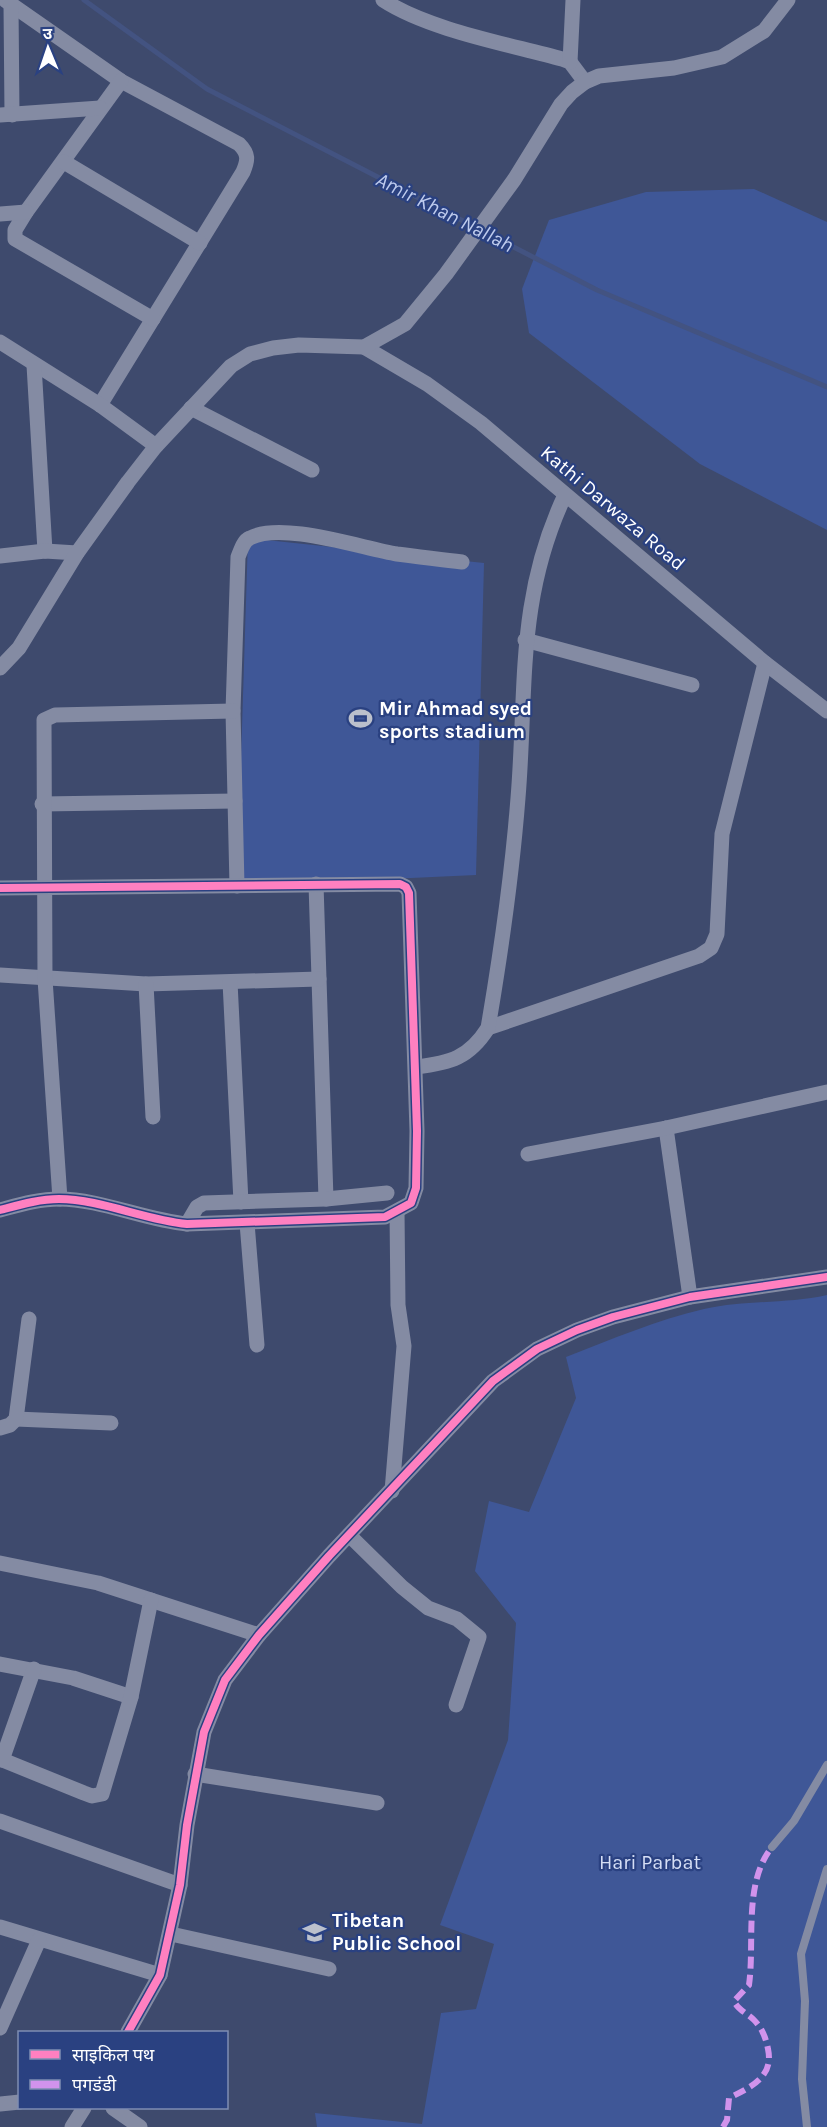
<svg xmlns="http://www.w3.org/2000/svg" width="827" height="2127" font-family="Karla,'Noto Sans Devanagari',sans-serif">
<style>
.green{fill:#3f5797}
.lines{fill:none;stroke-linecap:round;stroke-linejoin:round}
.stream{stroke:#435381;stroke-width:5}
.lane{stroke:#848ba3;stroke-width:8}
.street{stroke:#848ba3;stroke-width:15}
.quiet{stroke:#d193ec;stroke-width:6;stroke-dasharray:12 6;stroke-linecap:butt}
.cycleway-casing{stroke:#2a4181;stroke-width:11}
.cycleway{stroke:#ff80c0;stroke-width:8}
.labels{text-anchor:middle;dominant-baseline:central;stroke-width:4.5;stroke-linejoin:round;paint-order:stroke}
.street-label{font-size:20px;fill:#fff;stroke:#2a4181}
.poi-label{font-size:20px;font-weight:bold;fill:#fff;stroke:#2a4181;text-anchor:start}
.park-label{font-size:20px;fill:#d5def5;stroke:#2a4181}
.water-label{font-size:21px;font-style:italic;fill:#becbed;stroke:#2a4181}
</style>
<rect width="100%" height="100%" fill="#3e4a6d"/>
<!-- green -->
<g class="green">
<path d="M754 189 827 222V530L700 464 529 333 522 289 549 220 646 192Z"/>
<path d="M248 538 484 563 476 875 237 886Z"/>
<path d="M827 1295V2127H317L315 2113 422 2124 441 2013 476 2009 494 1944 440 1925 508 1740 516 1623 475 1571 489 1501 529 1512 576 1398 566 1357C612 1339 657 1320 704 1309 745 1300 787 1304 827 1295Z"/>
</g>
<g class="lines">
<!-- stream -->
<path class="stream" d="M84 0 207 89 597 290 827 387"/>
<!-- lane -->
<g class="lane">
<path d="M772 1847 794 1821 827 1765"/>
<path d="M807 2127 802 2079 805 2001 801 1954 827 1869"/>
</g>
<!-- street -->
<g class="street">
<path d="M5 0 121 81 239 144C249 154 248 160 243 172L100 405"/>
<path d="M383 0C429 30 508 44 562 59L570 62 585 82"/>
<path d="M11 5 12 115"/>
<path d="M570 62 573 0"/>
<path d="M121 81 26 212 15 230V239L153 319"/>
<path d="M0 115 100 108"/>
<path d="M64 162 200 243"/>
<path d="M0 214 26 212"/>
<path d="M0 342 100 405 156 446"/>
<path d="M364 347 427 384 481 423 765 663 827 711"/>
<path d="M34 365 45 551"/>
<path d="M191 408 312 470"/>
<path d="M0 556 45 551 77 553"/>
<path d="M525 640 692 685"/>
<path d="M0 668 19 648 77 553 128 482 156 446 231 366 250 354 273 348 299 345 364 347 405 324 446 274 514 180 561 104 572 92 585 82 599 76 674 68 722 57 764 31 788 0"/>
<path d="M42 804 235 801"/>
<path d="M316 884 326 1199"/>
<path d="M237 886 233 711 238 557C241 550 243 541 250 538 282 521 361 548 397 554 418 557 440 559 462 562"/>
<path d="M0 888 400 884 406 887 409 893 417 1131 416 1188 411 1203 385 1217 187 1224C145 1220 100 1199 59 1199 39 1199 19 1205 0 1210"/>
<path d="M0 975 146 984 319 979"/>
<path d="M230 982 241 1202"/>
<path d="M146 984 153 1117"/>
<path d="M488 1028 699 956 711 948 717 934 722 834 765 663"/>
<path d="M416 1067C450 1063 469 1058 488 1028 501 952 512 875 518 798 527 689 516 599 565 495"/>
<path d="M666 1128 690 1297"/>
<path d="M528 1154 666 1128 827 1092"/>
<path d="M60 1199 45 979 44 720 55 715 233 711"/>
<path d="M247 1223 257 1345"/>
<path d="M187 1224 197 1207 204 1203 326 1199 387 1193"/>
<path d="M16 1419 111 1423"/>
<path d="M0 1428 10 1425 16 1419 29 1319"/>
<path d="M392 1491 404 1346 398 1305 397 1211"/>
<path d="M349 1535 402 1587 428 1608 457 1619 479 1637 456 1705"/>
<path d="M0 1563 98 1583 259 1635"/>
<path d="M0 1664 73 1678 131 1697"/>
<path d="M0 1759 84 1793 92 1796 102 1794 131 1697 151 1600"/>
<path d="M2 1760 34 1669"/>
<path d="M195 1774 377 1803"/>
<path d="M0 1821 180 1885"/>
<path d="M0 1927 160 1975"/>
<path d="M171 1934 329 1969"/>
<path d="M0 2028 39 1940"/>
<path d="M128 2032 160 1975 180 1885 187 1825 204 1732 225 1680 259 1635 329 1556 493 1381 537 1349 577 1330 613 1317 690 1297 827 1277"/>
<path d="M0 2104 20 2102"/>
<path d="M113 2108 140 2127"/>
<path d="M72 2127 84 2108"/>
</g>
<!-- quiet -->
<path class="quiet" d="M723 2127 727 2120 729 2098C751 2087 774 2077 768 2049 766 2038 762 2028 754 2020 747 2013 738 2010 734 2001L749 1985C755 1942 743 1883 772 1847"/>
<defs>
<g id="cycleway">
<path d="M0 888 400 884 406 887 409 893 417 1131 416 1188 411 1203 385 1217 187 1224C145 1220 100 1199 59 1199 39 1199 19 1205 0 1210"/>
<path d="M128 2032 160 1975 180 1885 187 1825 204 1732 225 1680 259 1635 329 1556 493 1381 537 1349 577 1330 613 1317 690 1297 827 1277"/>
</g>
</defs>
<!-- cycleway casing -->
<use href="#cycleway" class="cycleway-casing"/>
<!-- cycleway -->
<use href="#cycleway" class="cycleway"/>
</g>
<!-- icons -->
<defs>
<symbol id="stadium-bare" viewBox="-9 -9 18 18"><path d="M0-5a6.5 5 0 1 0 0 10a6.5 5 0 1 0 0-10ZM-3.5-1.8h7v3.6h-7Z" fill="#bbc0cc" stroke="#2a4181" stroke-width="2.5" paint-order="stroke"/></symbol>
<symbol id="school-bare" viewBox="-9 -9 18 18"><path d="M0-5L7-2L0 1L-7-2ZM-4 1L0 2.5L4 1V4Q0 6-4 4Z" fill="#bbc0cc" stroke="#2a4181" stroke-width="2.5" paint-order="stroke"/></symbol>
</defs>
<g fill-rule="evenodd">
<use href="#stadium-bare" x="344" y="702" width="33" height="33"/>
<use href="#school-bare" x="298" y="1916" width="33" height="33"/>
</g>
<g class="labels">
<!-- street labels -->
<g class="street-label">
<text transform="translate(613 508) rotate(40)">Kathi Darwaza Road</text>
</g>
<!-- poi labels -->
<g class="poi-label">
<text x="379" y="708">Mir Ahmad syed<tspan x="379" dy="23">sports stadium</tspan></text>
<text x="332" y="1920">Tibetan<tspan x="332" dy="23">Public School</tspan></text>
</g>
<!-- park labels -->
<g class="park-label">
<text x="650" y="1862">Hari Parbat</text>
</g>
<!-- water labels -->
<g class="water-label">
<text transform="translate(445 212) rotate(27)">Amir Khan Nallah</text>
</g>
</g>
<!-- legend -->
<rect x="18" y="2031" width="210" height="78" fill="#2a4181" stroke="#7f8db3" stroke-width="1.5"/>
<rect x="30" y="2050" width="30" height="9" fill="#ff80c0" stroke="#7f8db3" stroke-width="1.5"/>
<text x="72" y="2061" font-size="18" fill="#ffffff">साइकिल पथ</text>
<rect x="30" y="2080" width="30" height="9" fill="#d193ec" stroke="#7f8db3" stroke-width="1.5"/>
<text x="72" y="2091" font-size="18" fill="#ffffff">पगडंडी</text>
<!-- north arrow -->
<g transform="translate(48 48) rotate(358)" stroke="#2a4181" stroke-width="4.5" paint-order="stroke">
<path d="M0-4.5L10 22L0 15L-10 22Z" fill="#ffffff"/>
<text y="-9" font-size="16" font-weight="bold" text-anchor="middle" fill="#ffffff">उ</text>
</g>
</svg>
